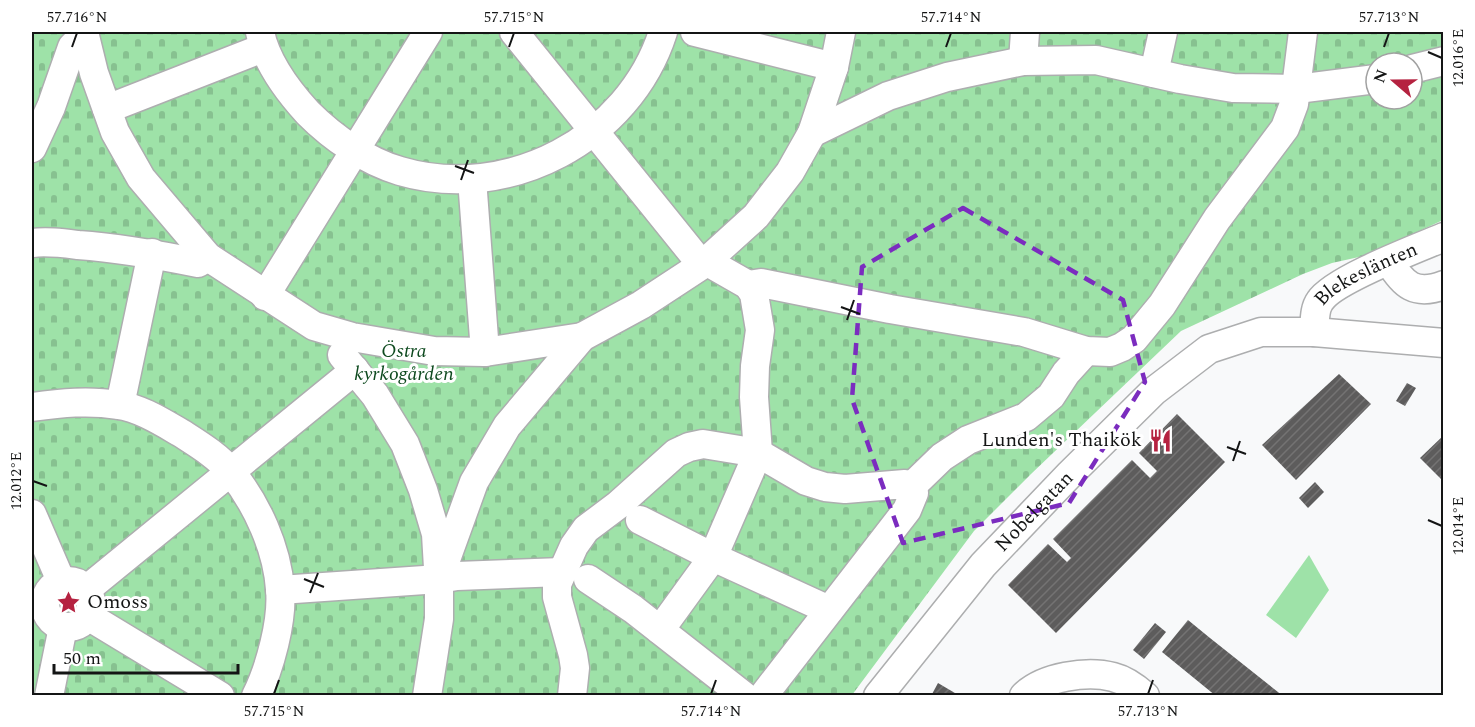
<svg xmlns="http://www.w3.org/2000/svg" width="1475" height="727" font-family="Spectral,serif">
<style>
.green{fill:#9ee2a8}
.cemetery{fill:url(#cemetery-stones);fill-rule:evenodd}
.building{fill:url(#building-hatch)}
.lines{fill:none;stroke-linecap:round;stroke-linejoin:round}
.minor-casing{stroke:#adaeaf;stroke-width:31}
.minor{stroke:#fff;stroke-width:28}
.marked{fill:none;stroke:#7b2cbf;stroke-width:4.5;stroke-dasharray:12 8;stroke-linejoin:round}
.ticks{fill:none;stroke:#141515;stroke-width:2}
.labels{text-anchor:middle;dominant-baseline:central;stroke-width:6;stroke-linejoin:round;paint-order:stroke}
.street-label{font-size:20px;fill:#141515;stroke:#fff}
.park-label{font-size:20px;font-style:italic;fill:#0e4a1f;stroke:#fff}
.poi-label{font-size:20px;fill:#141515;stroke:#fff;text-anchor:end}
.neatline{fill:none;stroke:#141515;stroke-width:2}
.ticks-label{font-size:15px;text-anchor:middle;fill:#141515}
</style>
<defs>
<pattern id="cemetery-stones" width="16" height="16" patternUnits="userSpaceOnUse" patternTransform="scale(1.5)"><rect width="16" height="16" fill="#9ee2a8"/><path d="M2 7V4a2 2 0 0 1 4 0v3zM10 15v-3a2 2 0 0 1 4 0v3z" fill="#87c190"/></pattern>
<pattern id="building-hatch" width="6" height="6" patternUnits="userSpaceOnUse" patternTransform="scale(1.5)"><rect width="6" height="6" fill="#5d5c5c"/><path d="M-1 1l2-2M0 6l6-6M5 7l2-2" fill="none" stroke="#747373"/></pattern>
</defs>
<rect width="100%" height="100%" fill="#f8f9fa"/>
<!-- green -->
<path class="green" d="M1309 555 1329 590 1296 638 1266 615Z"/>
<!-- cemetery -->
<path class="cemetery" d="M32 32H1443V220L1368 255 1332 263 1303 274 1181 331 1031 474 974 531 852 695H32ZM1376 63H1412V99H1376Z"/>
<!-- building -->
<g class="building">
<path d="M1339 374 1371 404 1296 480 1262 445Z"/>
<path d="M1407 383 1416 388 1405 406 1396 401Z"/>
<path d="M1177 414 1225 462 1056 633 1008 585 1048 544 1067 562 1071 558 1053 539 1132 460 1150 478 1157 471 1139 453Z"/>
<path d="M1444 435V482L1420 458Z"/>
<path d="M1315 482 1324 492 1308 508 1299 498Z"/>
<path d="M1188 620 1210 638 1283 696H1216L1162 652Z"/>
<path d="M1155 623 1166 632 1144 659 1133 650Z"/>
<path d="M938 683 960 696H931Z"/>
</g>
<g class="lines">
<defs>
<g id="minor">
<path d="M84 32 94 73 115 132 141 178 208 257 314 326 352 337 434 351 485 352 582 337"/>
<path d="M260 32C266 62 287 90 308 113 333 138 366 161 400 171 508 203 629 139 663 32"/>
<path d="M514 32 702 265"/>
<path d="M695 32 834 67"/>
<path d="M1023 61 1025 32"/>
<path d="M1412 69 1444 61"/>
<path d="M1154 73 1163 32"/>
<path d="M107 109 263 48"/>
<path d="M812 133 888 96 947 77 1023 61 1096 60 1180 79 1233 88 1297 89 1376 79"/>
<path d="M32 148 51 107 72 47 84 35"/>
<path d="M472 179 485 352"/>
<path d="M32 243C47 241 62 243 78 245 119 248 159 255 198 263L208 257"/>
<path d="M1389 261C1403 285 1415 296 1444 285"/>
<path d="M748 285 761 283 890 309 1024 332 1086 351 1110 352 1122 347 1134 339 1162 305 1217 219 1285 128 1294 104 1303 32"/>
<path d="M265 296 428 32"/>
<path id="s1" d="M1314 332C1315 322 1314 309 1320 301 1333 280 1418 248 1444 237"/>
<path d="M342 355 375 395 405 444 423 490 436 534 438 568"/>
<path d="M120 405 152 253"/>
<path d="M32 407C61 403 89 400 118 405 140 408 162 422 181 433 198 444 218 456 231 472 257 504 277 548 280 589 283 620 270 668 256 696"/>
<path d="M912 486 942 457 968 440 1026 417 1051 396 1066 373 1086 351"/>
<path d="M32 514 61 581"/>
<path d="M640 520 713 557 829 610"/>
<path d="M588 579 633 609 744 696"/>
<circle cx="68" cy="604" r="23"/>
<path d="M87 589 355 370"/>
<path d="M280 590 439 579 457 576 562 572"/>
<path d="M88 616 220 696"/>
<path d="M660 630 713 557 758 453 754 397 755 366 760 330 754 294 748 285 706 261"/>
<path d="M49 696 63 627"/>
<path d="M427 696 439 619V579L474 482 507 426 582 337 641 305 702 265 756 216 790 172 812 133 834 67 841 32"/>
<path d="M572 696 575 668 573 655 557 597V584L574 546 586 529 618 505 676 453 689 447 703 444 758 453 806 481 825 487 845 489 905 484 912 486 914 493 907 510 763 696"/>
<path id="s2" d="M878 696 983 565 1070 474 1154 391 1209 349 1261 332H1314L1444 343"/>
<path d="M1024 696C1043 677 1087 670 1113 677 1125 680 1136 688 1145 696"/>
</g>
</defs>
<!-- minor casing -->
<use href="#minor" class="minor-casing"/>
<!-- minor -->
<use href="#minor" class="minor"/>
</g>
<!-- marked area -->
<path class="marked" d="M963 208 1123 300 1145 382 1069 503 903 543 852 399 862 267Z"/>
<!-- ticks -->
<path class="ticks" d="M72 47 77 33M509 47 514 33M946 47 951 33M1384 47 1389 33M1428 52 1442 58M455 166 474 173M461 180 468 160M841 307 860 314M847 320 854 300M1227 447 1246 454M1233 461 1240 441M33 481 47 486M1428 520 1442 526M304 579 324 587M310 593 318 573M274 694 279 680M711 694 716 680M1148 694 1153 680"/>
<!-- icons -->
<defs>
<symbol id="restaurant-bare" viewBox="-9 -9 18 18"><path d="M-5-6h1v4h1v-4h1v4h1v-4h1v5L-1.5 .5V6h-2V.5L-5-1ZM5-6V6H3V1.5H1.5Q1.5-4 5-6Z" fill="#b52240" stroke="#fff" stroke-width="2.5" paint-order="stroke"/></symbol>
<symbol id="sight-bare" viewBox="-9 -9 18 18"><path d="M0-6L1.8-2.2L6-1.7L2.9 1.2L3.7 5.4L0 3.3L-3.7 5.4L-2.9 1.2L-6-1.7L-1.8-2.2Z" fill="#b52240" stroke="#fff" stroke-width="2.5" paint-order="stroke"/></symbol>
</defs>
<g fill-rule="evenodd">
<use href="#restaurant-bare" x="1144" y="424" width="33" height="33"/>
<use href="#sight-bare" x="52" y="586" width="33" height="33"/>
</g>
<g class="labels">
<!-- street labels -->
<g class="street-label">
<text stroke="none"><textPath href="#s1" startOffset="86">Blekeslänten</textPath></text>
<text stroke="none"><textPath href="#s2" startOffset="242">Nobelgatan</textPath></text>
</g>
<!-- park labels -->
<g class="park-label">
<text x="404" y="351">Östra<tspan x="404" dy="23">kyrkogården</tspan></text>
</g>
<!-- poi labels -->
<g class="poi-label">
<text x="1142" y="440">Lunden's Thaikök</text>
<text x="87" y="602" text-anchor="start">Omoss</text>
</g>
</g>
<!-- border -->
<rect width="1475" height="727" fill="none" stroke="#ffffff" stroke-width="66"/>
<!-- north arrow -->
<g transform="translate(1394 81) rotate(290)"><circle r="28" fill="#ffffff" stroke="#a1a1a1" stroke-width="1.5"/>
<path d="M0-4.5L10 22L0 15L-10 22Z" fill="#b52240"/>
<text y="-9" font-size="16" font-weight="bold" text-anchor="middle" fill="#141515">N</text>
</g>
<!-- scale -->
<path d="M54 664v9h184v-9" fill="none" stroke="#141515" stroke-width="3"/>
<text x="63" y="664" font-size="18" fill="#141515" stroke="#ffffff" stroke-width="4.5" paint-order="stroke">50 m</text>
<rect x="33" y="33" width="1409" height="661" class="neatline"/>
<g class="ticks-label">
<text x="77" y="22">57.716°N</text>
<text x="514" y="22">57.715°N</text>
<text x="951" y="22">57.714°N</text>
<text x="1389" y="22">57.713°N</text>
<text transform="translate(1458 58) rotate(-90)" y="5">12.016°E</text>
<text transform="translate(16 481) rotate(-90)" y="5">12.012°E</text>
<text transform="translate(1458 526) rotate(-90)" y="5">12.014°E</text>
<text x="274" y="716">57.715°N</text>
<text x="711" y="716">57.714°N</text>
<text x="1148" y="716">57.713°N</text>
</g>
</svg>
